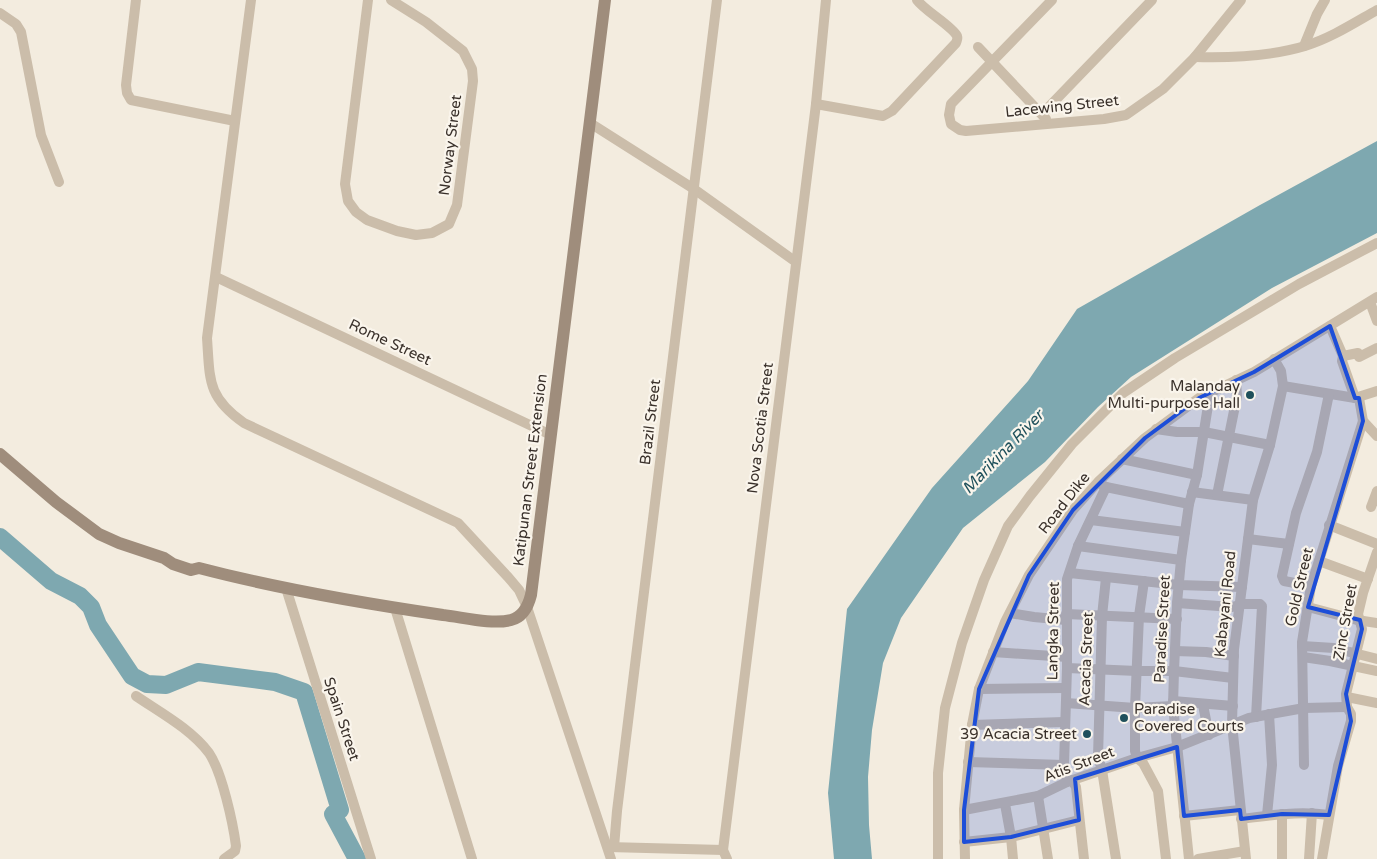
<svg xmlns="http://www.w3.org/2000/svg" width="1377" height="859" font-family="'Varela Round',sans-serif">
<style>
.water{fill:#7ea8b0}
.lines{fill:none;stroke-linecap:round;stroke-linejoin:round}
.river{stroke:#7ea8b0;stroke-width:18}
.street{stroke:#cbbdaa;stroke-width:10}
.secondary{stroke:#9f8d7c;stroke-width:12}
.marked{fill:#1d4ed8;fill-opacity:0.2;stroke:#1d4ed8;stroke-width:4;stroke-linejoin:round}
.poi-dot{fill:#1f505b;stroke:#faf5ec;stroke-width:2}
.labels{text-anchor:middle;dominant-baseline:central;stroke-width:4.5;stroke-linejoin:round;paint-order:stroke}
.street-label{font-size:15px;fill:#39302a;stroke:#faf5ec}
.poi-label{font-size:15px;fill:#39302a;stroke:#faf5ec;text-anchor:end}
.water-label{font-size:16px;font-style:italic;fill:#1f505b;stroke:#faf5ec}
</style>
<rect width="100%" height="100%" fill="#f3ecdf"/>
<!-- water -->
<path class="water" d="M1377 141V233L1272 288 1131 377 1098 407 1045 462 963 528 901 618 883 663 872 730 868 777 869 825 872 859H834L828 793 847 609 932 488 1028 381 1077 309 1260 205Z"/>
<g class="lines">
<!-- river -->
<path class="river" d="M0 537 51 581 80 596 91 607 98 625 132 676 147 684 166 685 198 672 275 682 304 692 340 810 333 814 357 859"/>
<!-- street -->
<g class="street">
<path d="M136 0 126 85 127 93 131 100 235 121"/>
<path d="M251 0 207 338C210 380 207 397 244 423L458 523 508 577 519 590 527 607 611 859"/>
<path d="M368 0 345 184 348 201 356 212 367 220 397 231 416 235 432 233 449 224 457 205 473 81 472 69 463 51 426 22 391 0"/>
<path d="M1052 0 951 104 949 115 951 124 960 130 966 131 1104 119 1126 115 1163 89 1195 57 1241 0"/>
<path d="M0 13 16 24 21 32 41 135 59 182"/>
<path d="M1304 46 1317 14 1325 0"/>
<path d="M978 47 1046 119"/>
<path d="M1195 57C1230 58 1272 56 1305 46 1331 38 1354 23 1377 10"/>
<path d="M816 104 883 116 892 111 956 43C957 40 958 39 957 36 952 26 925 11 917 0"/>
<path d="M1042 114 1152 0"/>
<path d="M590 123 694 189 796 262"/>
<path d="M216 277 551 435"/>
<path d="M1370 302 1377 321"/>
<path d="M1330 326 1343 356 1342 361 1355 398"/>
<path d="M1343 356 1358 353 1359 357 1377 348"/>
<path d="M1283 386 1355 398 1377 391"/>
<path d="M1359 398 1363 421 1377 436"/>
<path d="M1156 429 1177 432H1204L1270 445"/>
<path d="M1122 459 1197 475"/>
<path d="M1101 484 1106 487 1189 504"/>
<path d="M1192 492 1253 500"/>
<path d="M1217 495 1237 396 1236 380"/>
<path d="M1371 507 1377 491"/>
<path d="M1091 520 1185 532"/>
<path d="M1329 525 1377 544"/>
<path d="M1248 539 1289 544"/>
<path d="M1078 546 1181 560"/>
<path d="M1319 561 1368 579"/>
<path d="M1070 573 1179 585 1242 587"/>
<path d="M1106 578 1102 616 1098 757 1102 770 1116 859"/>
<path d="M1144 581 1139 616 1135 708V751L1137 758 1143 763 1158 791 1166 859"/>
<path d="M1311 586 1284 581 1282 576 1296 513 1317 452 1329 394"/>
<path d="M286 588 371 859"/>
<path d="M1177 603 1232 607 1243 604H1260L1262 606 1256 717"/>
<path d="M1308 607 1357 620 1377 623"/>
<path d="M395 608 472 859"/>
<path d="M1010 613 1034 617 1066 620"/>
<path d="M1066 614 1177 619"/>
<path d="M1302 646 1334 648 1377 659"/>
<path d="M1175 651 1206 652 1234 656"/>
<path d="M993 652 1067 657"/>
<path d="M1303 657 1330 661 1377 671"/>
<path d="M1067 668 1137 671H1174L1233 678"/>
<path d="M979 689 1066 688"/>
<path d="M136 696C161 713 191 729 209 753 222 772 233 823 236 846L235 851 224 859"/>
<path d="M1347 697 1377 703"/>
<path d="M1173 701 1233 706"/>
<path d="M1066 703 1135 708 1173 706"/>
<path d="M1203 705 1209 735"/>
<path d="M972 725 1064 722"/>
<path d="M968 762 1064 765"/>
<path d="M1304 765 1302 642 1311 586 1363 421"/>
<path d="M1072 780 1076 787 1084 859"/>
<path d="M1067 782 1064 765 1067 668V579L1078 546 1106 487"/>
<path d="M1038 796 1048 859"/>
<path d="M1005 804 1011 837 1013 859"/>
<path d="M964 810 1038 796 1067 782 1137 758 1177 747 1249 718 1304 708 1347 707"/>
<path d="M1282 814V859"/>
<path d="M1267 815 1272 765 1269 714"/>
<path d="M1184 816 1240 810"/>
<path d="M1241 819C1271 815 1299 811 1329 815"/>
<path d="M964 842 1011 837 1079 820"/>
<path d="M608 847 723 850"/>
<path d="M614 847 617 811 717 0"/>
<path d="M727 859 723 850 816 104 826 0"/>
<path d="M938 859V773L945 708 962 643 984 580 1008 526 1030 496 1072 444 1123 393 1175 358 1299 284 1377 243"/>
<path d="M965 859 964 810 972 725 979 689 1005 622 1029 575 1073 510 1098 482 1145 438 1199 398 1254 372 1377 297"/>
<path d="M1189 859 1173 706 1174 671 1177 603 1181 560 1189 504 1197 475 1210 393"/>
<path d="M1198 859 1245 851"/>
<path d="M1246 859 1232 724 1234 649 1253 500 1270 445 1283 386 1281 371 1274 359"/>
<path d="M1309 859 1312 813"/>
<path d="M1322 859 1338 766 1351 721V714L1347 707 1346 694 1362 629 1358 614 1363 593 1377 552"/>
</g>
<!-- secondary -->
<path class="secondary" d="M0 454 56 502 99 534 119 543 164 558 173 564 191 570 199 568C279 589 361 603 443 615 462 617 492 625 511 620 523 617 528 607 531 595L605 0"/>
</g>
<!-- marked area -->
<path class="marked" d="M1330 326 1355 398H1359L1363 421 1308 607 1360 620 1362 629 1346 694 1351 721 1329 815 1282 814 1241 819 1240 810 1184 816 1177 747 1075 779 1079 820 1011 837 964 842V810L979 689 1029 575 1073 510 1145 438 1199 398 1254 372Z"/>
<!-- markers -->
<g class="poi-dot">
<circle cx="1250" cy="395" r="5"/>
<circle cx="1124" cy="718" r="5"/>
<circle cx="1087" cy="734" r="5"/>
</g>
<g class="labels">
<!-- street labels -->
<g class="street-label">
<text transform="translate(1062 106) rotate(-6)">Lacewing Street</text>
<text transform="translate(450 145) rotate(-83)">Norway Street</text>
<text transform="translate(390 342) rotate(25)">Rome Street</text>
<text transform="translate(650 422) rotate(-83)">Brazil Street</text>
<text transform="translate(760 428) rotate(-83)">Nova Scotia Street</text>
<text transform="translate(530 470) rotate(-83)">Katipunan Street Extension</text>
<text transform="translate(1064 503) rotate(-52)">Road Dike</text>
<text transform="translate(1299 587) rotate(-77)">Gold Street</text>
<text transform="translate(1225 604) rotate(-84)">Kabayani Road</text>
<text transform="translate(1345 622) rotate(-80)">Zinc Street</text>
<text transform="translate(1162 629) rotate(-87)">Paradise Street</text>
<text transform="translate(1053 631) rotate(-89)">Langka Street</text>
<text transform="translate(1086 659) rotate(-88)">Acacia Street</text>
<text transform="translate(342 719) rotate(72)">Spain Street</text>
<text transform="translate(1079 764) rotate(-21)">Atis Street</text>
</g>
<!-- poi labels -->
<g class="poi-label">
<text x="1240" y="386">Malanday<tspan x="1240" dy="17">Multi-purpose Hall</tspan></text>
<text x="1134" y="709" text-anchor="start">Paradise<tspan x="1134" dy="17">Covered Courts</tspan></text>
<text x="1077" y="734">39 Acacia Street</text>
</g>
<!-- water labels -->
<g class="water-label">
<text transform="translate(1003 452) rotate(-46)">Marikina River</text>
</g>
</g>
</svg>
